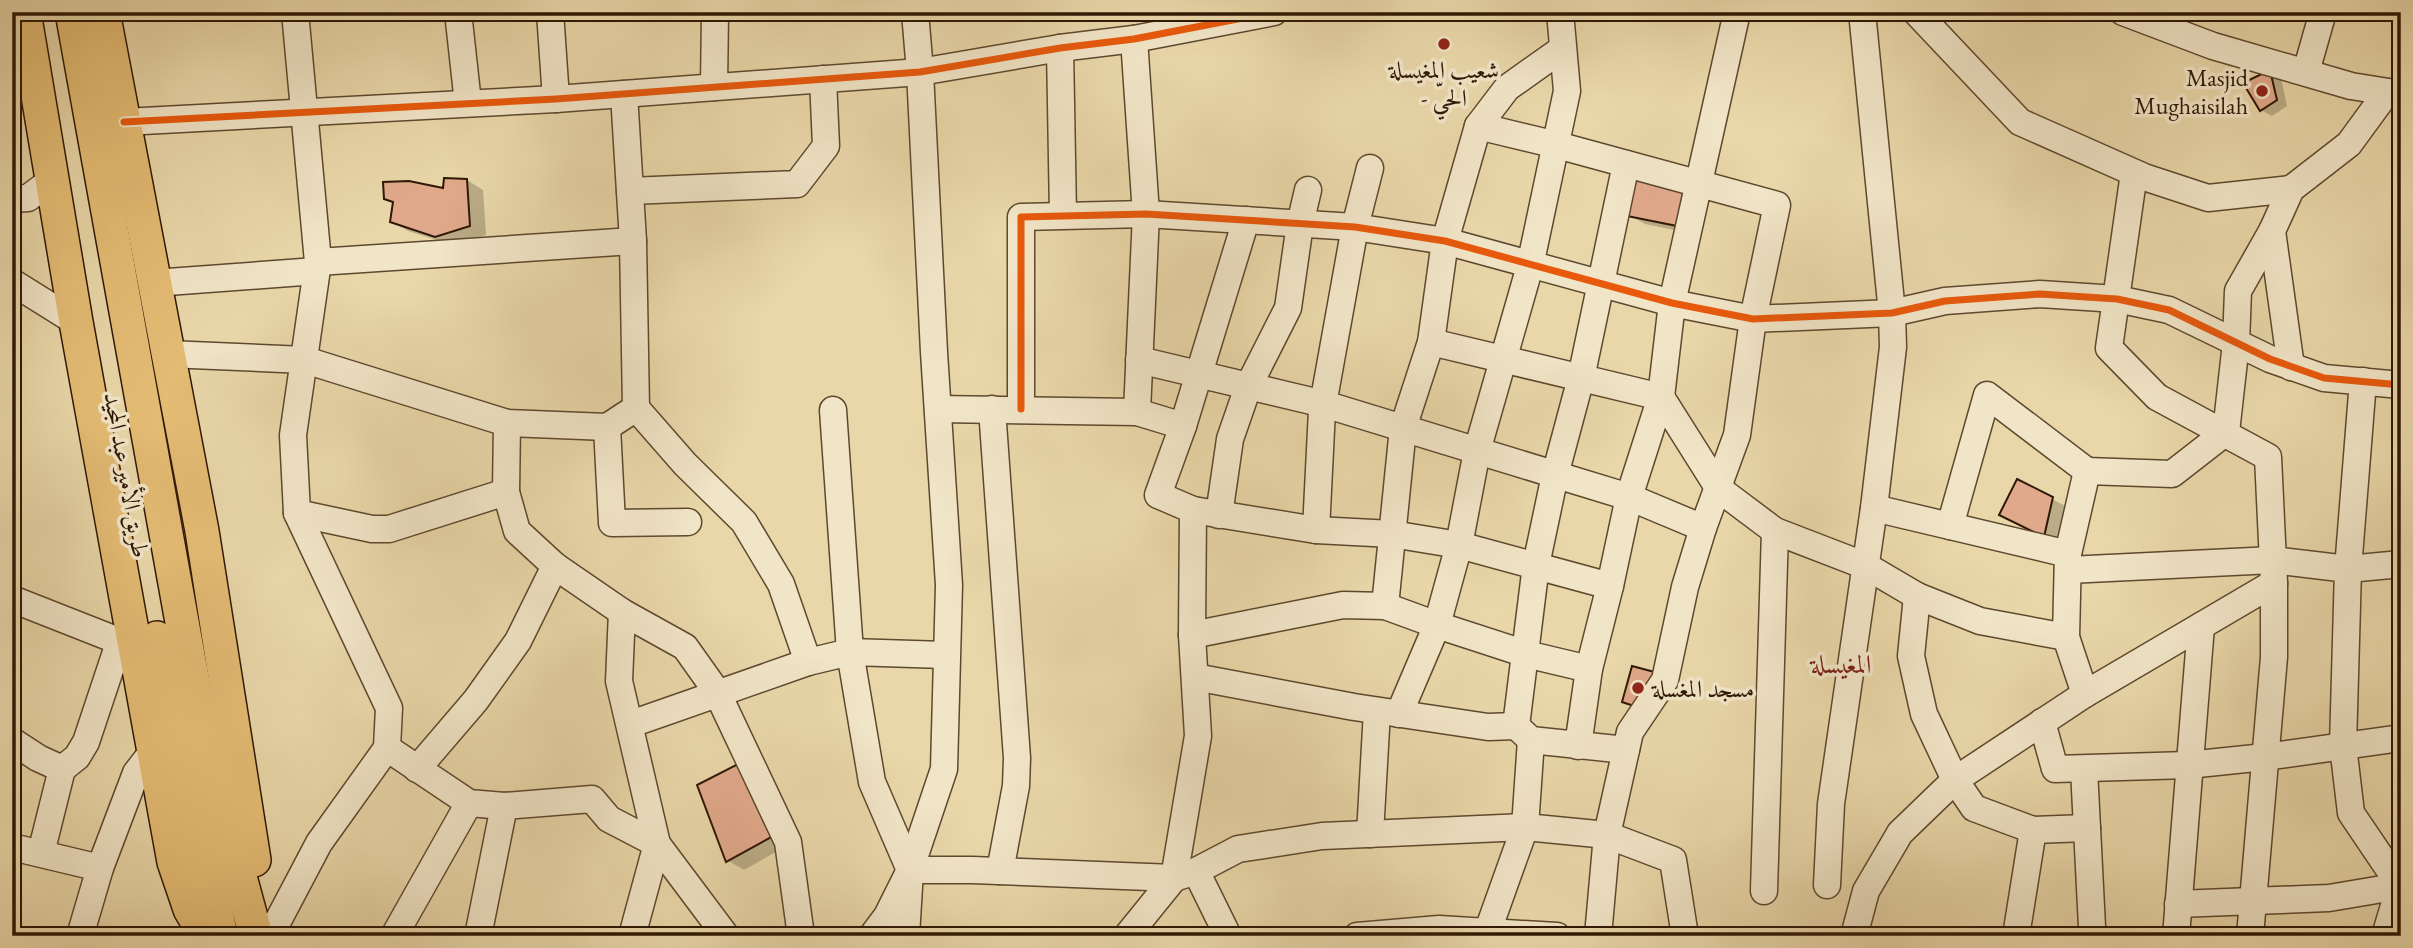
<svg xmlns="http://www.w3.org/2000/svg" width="2413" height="948" font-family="'EB Garamond',Amiri,serif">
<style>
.shadow{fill:#0003}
.building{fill:#e1a98b;stroke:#2f1805;stroke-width:2}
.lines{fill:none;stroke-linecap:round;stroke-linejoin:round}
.minor-casing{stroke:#5e482e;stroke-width:29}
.major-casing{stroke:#2f1805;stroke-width:36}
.minor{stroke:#f1e5c7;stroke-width:26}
.major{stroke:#e4bc74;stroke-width:33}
.cycleway-casing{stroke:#f1e5c7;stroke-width:11}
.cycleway{stroke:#e8590c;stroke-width:7}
.poi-dot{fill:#8f2418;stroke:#f1e5c7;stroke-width:2.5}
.labels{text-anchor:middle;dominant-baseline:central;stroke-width:7;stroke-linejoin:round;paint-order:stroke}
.poi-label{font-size:24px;fill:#2f1805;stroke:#f1e5c7}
.street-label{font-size:24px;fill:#2f1805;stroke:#f1e5c7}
.neighbourhood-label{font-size:26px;fill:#7a1f14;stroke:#f1e5c7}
</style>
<rect width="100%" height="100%" fill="#e9d7a9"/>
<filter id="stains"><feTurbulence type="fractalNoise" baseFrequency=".00286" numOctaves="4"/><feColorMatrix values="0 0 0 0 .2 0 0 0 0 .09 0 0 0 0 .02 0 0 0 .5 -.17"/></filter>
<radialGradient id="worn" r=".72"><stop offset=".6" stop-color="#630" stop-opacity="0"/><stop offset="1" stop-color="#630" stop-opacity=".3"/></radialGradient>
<!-- shadow -->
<g class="shadow">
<path d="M2270 72 2281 78 2287 106 2272 116 2261 110Z"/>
<path d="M1634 178 1698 235 1645 224 1629 215Z"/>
<path d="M467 180 483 190 486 235 453 245 408 231 392 221 395 203 385 198 444 191Z"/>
<path d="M2052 499 2069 508 2060 545 2017 523Z"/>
<path d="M699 786 790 844 744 870 727 860Z"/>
</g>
<!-- building -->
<g class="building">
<path d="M2270 70 2277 100 2260 111 2243 83Z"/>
<path d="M1632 176 1689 188 1682 227 1627 216Z"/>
<path d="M444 178 467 179 470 226 435 237 390 222 393 202 384 199 383 182 409 181 443 188Z"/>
<path d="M2017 479 2053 497 2044 537 1999 515Z"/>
<path d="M1632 666 1658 673 1640 708 1622 702Z"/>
<path d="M738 764 775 835 726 862 697 785Z"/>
</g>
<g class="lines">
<defs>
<g id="minor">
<path d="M458 12 468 103"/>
<path d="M550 12 556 99"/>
<path d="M1916 12 2020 122 2144 177 2208 198 2291 189"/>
<path d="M2123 12 2213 46 2351 86 2401 94"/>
<path d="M1134 39 1146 214 1137 412"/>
<path d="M1060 48 1063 215"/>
<path d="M2306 72 2323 12"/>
<path d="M714 87 715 12"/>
<path d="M124 122 556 99 920 72 1060 48 1134 39 1274 12"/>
<path d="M1478 126 1557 145 1777 205 1753 319 1737 435 1703 528 1685 587 1665 680 1630 732 1607 835 1598 936"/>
<path d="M2134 173 2109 348 2157 397 2268 457 2274 583V657L2250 936"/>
<path d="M630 191 797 184 826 146 823 79"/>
<path d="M12 199 28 198 52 180"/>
<path d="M1246 220 1183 426 1158 495 1193 510 1316 530 1392 534 1459 545 1610 586"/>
<path d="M318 262 633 241"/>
<path d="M12 282 76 322"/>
<path d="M154 283 316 271"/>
<path d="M1431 342 1661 397 1719 489 1775 531 1866 566 1917 596 1980 621 2066 637"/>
<path d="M168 354 305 360 507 423 607 427 636 408 633 241 624 94"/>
<path d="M1139 360 1324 404 1629 497 1703 528"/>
<path d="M2291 367 2272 231 2291 189 2349 144 2387 92"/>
<path d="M2363 381 2348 569 2343 746 2351 813 2401 887"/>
<path d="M636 408 685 464 744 522 781 584 808 662"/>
<path d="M938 409 1137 412 1183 426"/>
<path d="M992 409 1017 758 1016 786 1000 871"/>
<path d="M1021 409V217L1146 214 1355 227 1445 241 1672 303 1753 319 1892 313 1945 301 2040 294 2117 299 2169 310 2270 359 2324 378 2401 385"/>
<path d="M833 410 850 652 872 782 910 870 906 936"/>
<path d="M507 423 506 492 517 531 555 566 622 612 685 647 717 692 788 842 801 936"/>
<path d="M607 427 612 523 688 522"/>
<path d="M2087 471 2172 474 2226 432 2236 343 2238 291 2272 231"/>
<path d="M1874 508 2068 554"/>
<path d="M297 513 372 529H389L506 492"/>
<path d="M1219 515 1230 439 1248 387 1288 308 1300 224 1308 190"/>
<path d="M1950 526 1987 395 2087 471 2068 554 2066 637 2085 694"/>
<path d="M1316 530 1322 410 1355 227 1370 168"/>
<path d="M2068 570 2273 560 2348 569 2401 564"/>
<path d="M1917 596 1911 656 1924 714 1955 780 1974 808 2033 830 2087 828"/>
<path d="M12 599 134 647"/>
<path d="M1385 606 1403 428 1431 342 1445 241 1478 126 1507 88 1562 49"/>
<path d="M622 612 619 681 657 844 632 936"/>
<path d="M1192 635 1343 605 1385 606 1437 625 1526 654 1589 669"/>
<path d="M1195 677 1354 707 1488 727 1516 726 1531 740 1626 750"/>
<path d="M1399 714 1437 625 1459 545 1477 451 1530 266 1567 91 1560 12"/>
<path d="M2042 722 2055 769 2188 765 2265 757 2401 738"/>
<path d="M631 724 808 662 850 652 945 655"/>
<path d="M1516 726 1536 565 1555 475 1581 378 1626 164"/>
<path d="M12 741 38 758 62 769 77 757 86 742 119 643"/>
<path d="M1578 746 1589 669 1610 586 1629 497 1661 397 1672 303 1737 12"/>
<path d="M387 748 469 803 504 806 592 799 609 819 657 844 726 936"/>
<path d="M417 769 476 700 518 641 555 566"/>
<path d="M2084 769 2092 927 2094 936"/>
<path d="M1370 834 1377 711"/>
<path d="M12 847 100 868"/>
<path d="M41 853 62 769"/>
<path d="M910 870H972L1174 878 1196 871 1238 849 1322 836 1525 827 1607 835 1673 860 1685 936"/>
<path d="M1196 871 1228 936"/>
<path d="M1827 885 1831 804 1874 508 1893 347 1892 313 1862 12"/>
<path d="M1764 891 1775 531"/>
<path d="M2178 904 2329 898 2400 886"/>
<path d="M80 936 100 868 136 773 153 751"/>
<path d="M270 936 319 843 387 748 389 708 297 513 293 435 318 262 295 12"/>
<path d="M394 936 469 803"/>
<path d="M478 936 504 806"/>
<path d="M872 936 887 916 910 870 944 769 949 585 934 352 920 72 915 12"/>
<path d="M1127 936 1174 878 1198 736 1192 635 1193 510"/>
<path d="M1357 936 1439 929 1557 936"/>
<path d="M1486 936 1525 827 1531 740"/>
<path d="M1854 936 1866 891 1900 833 1955 780 2085 694 2274 583"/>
<path d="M2016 936 2033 830"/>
<path d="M2176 936 2201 626"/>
<path d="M2385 936 2401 882"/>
</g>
<g id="major">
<path d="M24 12 76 322 174 862 190 909 206 936"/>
<path d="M72 12 204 744 256 936"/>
<path d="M103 12 202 531 254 860"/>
<path d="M157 638 221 936"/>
</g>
</defs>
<!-- minor casing -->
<use href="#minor" class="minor-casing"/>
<!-- major casing -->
<use href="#major" class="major-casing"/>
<!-- minor -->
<use href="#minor" class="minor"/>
<!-- major -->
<use href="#major" class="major"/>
<defs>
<g id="cycleway">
<path d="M124 122 556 99 920 72 1060 48 1134 39 1274 12"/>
<path d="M1021 409V217L1146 214 1355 227 1445 241 1672 303 1753 319 1892 313 1945 301 2040 294 2117 299 2169 310 2270 359 2324 378 2401 385"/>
</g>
</defs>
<!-- cycleway casing -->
<use href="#cycleway" class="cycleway-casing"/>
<!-- cycleway -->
<use href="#cycleway" class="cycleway"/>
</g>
<!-- markers -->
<g class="poi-dot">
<circle cx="1444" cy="44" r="7"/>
<circle cx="2262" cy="91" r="7"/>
<circle cx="1638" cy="688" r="7"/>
</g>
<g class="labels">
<!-- poi labels -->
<g class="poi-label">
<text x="1444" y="69">شعيب المغيسلة<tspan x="1444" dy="28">- الحيّ</tspan></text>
<text x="2248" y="77" text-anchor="end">Masjid<tspan x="2248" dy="28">Mughaisilah</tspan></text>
<text x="1652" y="688" text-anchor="start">مسجد المغسلة</text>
</g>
<!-- street labels -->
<g class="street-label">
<text transform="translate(127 475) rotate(80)">طريق الأمير عبد المجيد</text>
</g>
<!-- neighbourhood labels -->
<g class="neighbourhood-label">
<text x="1841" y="664">المغيسلة</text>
</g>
</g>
<!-- margin -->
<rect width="2413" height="948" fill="none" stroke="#e9d7a9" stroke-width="42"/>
<rect x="14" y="14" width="2385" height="920" fill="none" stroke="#2f1805" stroke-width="3.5"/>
<rect x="21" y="21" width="2371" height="906" fill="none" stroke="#2f1805" stroke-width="2"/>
<rect width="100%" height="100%" filter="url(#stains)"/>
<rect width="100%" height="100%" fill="url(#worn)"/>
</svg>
